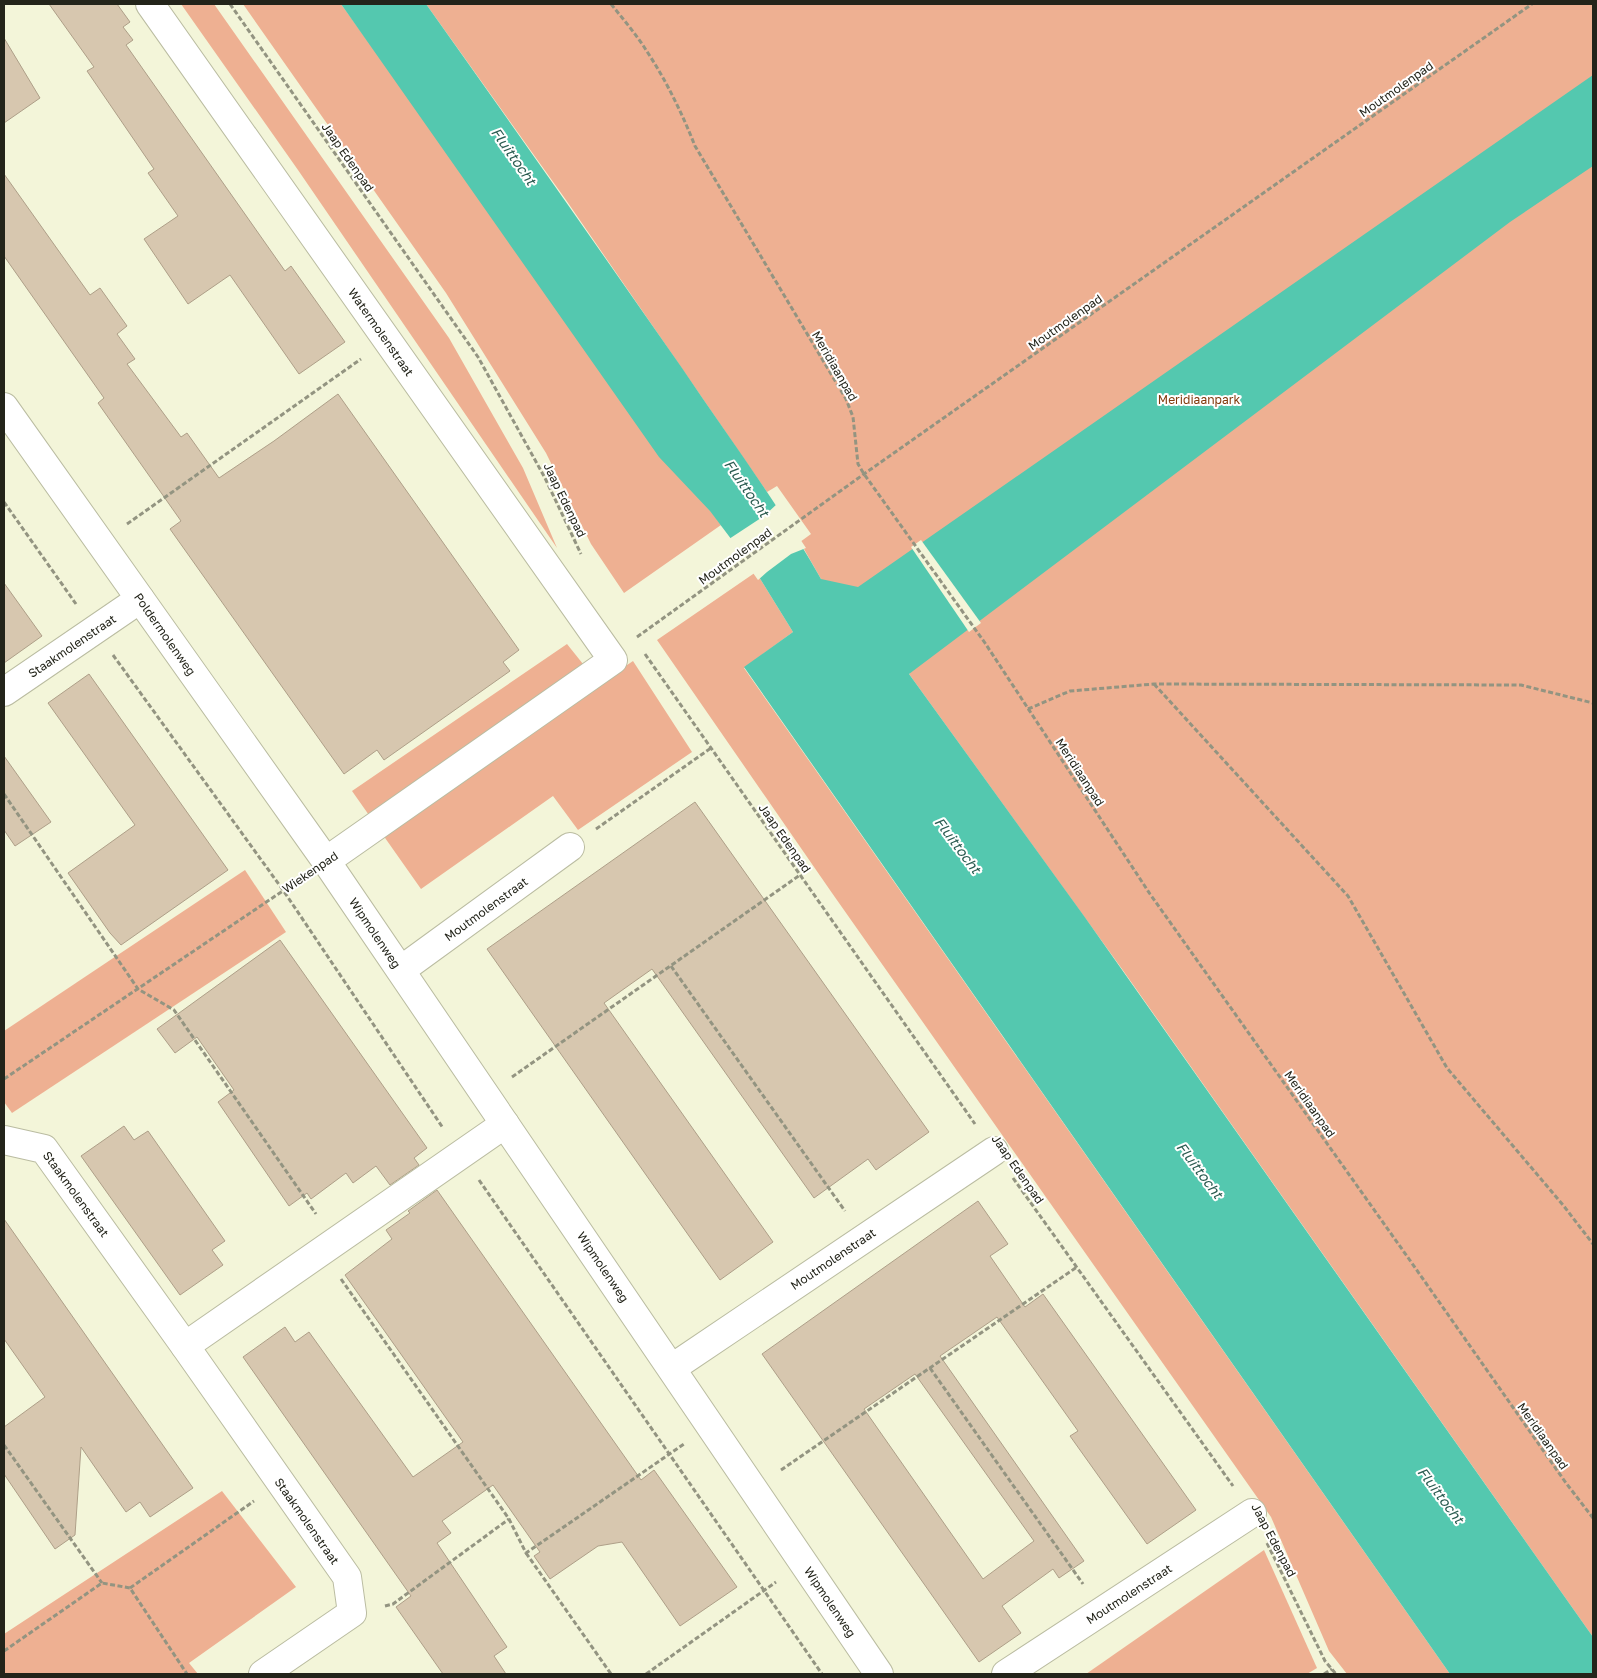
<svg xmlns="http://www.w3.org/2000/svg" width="1597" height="1678" font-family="'Golos Text',sans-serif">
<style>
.green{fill:#eeb092}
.water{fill:#54c8af}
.pier{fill:#f3f5d9}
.building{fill:#d7c7af;stroke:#ae9f88;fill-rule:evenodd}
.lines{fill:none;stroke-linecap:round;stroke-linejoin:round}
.minor-casing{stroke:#babca1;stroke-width:30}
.path{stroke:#939481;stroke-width:3;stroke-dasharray:5 2.5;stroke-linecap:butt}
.minor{stroke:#fff;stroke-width:28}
.labels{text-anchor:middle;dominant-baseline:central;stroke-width:4;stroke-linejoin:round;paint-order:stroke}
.street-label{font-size:12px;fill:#23241a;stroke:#fff}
.park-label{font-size:12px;fill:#82390b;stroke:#fff}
.water-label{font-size:14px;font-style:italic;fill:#2b5c51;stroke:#fff}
</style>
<rect width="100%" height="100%" fill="#f3f5d9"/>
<!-- green -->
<g class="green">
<path d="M181 4H214L449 338 523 468 557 548 298 170Z"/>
<path d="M243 4H341L405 93 721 525 624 593 591 544 546 453 446 293Z"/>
<path d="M426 4H1593V1637L1122 969 909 674 910 673 821 579 800 542 811 534 777 486 767 492 566 200Z"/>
<path d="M756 572 793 632 744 668 1450 1674H1347L1329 1651 1271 1517 832 893 657 640Z"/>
<path d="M567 644 599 684 633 661 692 752 578 830 553 796 421 889 352 791Z"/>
<path d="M245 870 286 932 12 1113 4 1102V1031Z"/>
<path d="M222 1491 296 1587 189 1663 198 1674H4V1634Z"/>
<path d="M1264 1550 1317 1668 1307 1674H1086Z"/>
</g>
<!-- water -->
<path class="water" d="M341 4H426C512 125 597 246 682 368 729 438 780 506 821 579L858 587 1593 75V166L1510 222 909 674 1084 916 1593 1637V1674H1450L744 667 793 632 756 572 710 511 659 457Z"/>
<!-- pier -->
<g class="pier">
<path d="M777 504 806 548 791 554 767 572 758 580 729 539 764 516Z"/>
<path d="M921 540 981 623 969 632 911 547Z"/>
</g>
<!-- building -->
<g class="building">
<path d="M49 4H117L130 22 123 27 133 40 126 45 285 271 291 266 345 342 299 374 230 275 188 304 144 239 178 216 148 173 154 169 87 71 94 67Z"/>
<path d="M4 38 40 98 4 123Z"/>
<path d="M4 174 90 295 100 288 127 326 117 334 135 359 127 364 181 437 187 433 219 478 274 441 338 394 519 650 503 662 510 671 384 760 377 750 344 774 170 529 181 521 98 403 104 398 4 256Z"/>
<path d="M4 583 42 636 4 663Z"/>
<path d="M89 674 228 870 121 945 110 933 68 873 135 825 48 703Z"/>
<path d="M4 756 51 822 15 846 4 830Z"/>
<path d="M695 802 929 1132 876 1170 868 1159 814 1198 652 969 604 1003 773 1242 720 1280 487 949Z"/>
<path d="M280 940 427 1148 414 1158 419 1165 390 1185 376 1166 353 1183 346 1173 311 1199 307 1193 289 1206 218 1102 234 1090 197 1037 175 1053 157 1029Z"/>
<path d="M124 1126 134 1140 148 1131 225 1241 212 1250 223 1265 180 1295 81 1156Z"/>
<path d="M437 1190 641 1480 654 1470 737 1587 680 1626 622 1542 598 1546 550 1579 534 1556 540 1552 493 1485 442 1521 451 1533 437 1543 507 1647 494 1656 506 1674H443L396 1607 411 1596 243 1357 285 1327 295 1342 309 1332 413 1477 463 1442 345 1275 392 1239 386 1230 410 1213 408 1211Z"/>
<path d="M978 1201 1008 1244 990 1256 1025 1307 1043 1294 1196 1510 1147 1544 1070 1436 1078 1431 997 1317 940 1356 1084 1561 1059 1578 1053 1569 1002 1606 1021 1633 979 1662 762 1354ZM915 1374 1034 1541 983 1579 864 1409Z"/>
<path d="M4 1219 193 1488 150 1517 140 1502 126 1512 81 1447 75 1535 55 1549 4 1474V1427L45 1397 4 1339Z"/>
</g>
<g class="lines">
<defs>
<g id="minor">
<path d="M150 4 613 660 326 861"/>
<path d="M4 407 326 861 879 1674"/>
<path d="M4 692 140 599"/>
<path d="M401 970 570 847"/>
<path d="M4 1140 44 1149 185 1346 347 1577 352 1613 263 1674"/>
<path d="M185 1346 505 1124"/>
<path d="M672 1368 994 1151"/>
<path d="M1006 1674 1252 1513"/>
</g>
</defs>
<!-- minor casing -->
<use href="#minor" class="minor-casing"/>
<!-- path -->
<g class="path">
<path d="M230 4 478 357 545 478 581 554"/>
<path d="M611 4C623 19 636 34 646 50 666 80 682 113 695 146L846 399 853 417 858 464 864 474 985 643 1150 894 1409 1259 1566 1483 1593 1518"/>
<path d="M4 502 76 604"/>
<path d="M127 524 361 359"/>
<path d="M637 637 864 474 1532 4"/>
<path d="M645 654 975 1124"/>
<path d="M113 655 283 890 443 1128"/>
<path d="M1154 684 1348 896 1447 1068 1563 1205 1593 1244"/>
<path d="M1028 709 1070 691 1154 684 1521 685 1593 703"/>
<path d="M4 794 138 989 174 1010 316 1214"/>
<path d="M596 829 711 748"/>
<path d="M671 966 845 1211"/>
<path d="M512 1077 800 875"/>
<path d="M4 1079 299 880"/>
<path d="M1013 1178 1233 1486"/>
<path d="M479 1180 822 1674"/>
<path d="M341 1279 509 1519 526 1553 684 1444"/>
<path d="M930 1368 1083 1584"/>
<path d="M4 1445 102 1583"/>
<path d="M781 1470 1077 1267"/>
<path d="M1267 1543 1325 1661 1336 1674"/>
<path d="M526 1553 611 1674"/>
<path d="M130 1588 254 1501"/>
<path d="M385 1606 393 1604 509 1519"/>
<path d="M4 1651 102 1583 130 1588 187 1674"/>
<path d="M646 1674 776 1582"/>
<path d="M1324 1674 1332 1669"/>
</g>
<!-- minor -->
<use href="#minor" class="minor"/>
</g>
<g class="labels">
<!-- street labels -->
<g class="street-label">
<text transform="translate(1396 89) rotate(-35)">Moutmolenpad</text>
<text transform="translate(348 157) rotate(55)">Jaap Edenpad</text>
<text transform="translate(1065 322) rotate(-35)">Moutmolenpad</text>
<text transform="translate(381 332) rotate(55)">Watermolenstraat</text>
<text transform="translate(835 366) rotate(60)">Meridiaanpad</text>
<text transform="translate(565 500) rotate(64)">Jaap Edenpad</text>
<text transform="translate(735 556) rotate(-36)">Moutmolenpad</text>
<text transform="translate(165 634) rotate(55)">Poldermolenweg</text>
<text transform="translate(72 646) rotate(-34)">Staakmolenstraat</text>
<text transform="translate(1080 772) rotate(57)">Meridiaanpad</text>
<text transform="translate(785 838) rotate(55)">Jaap Edenpad</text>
<text transform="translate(310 872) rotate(-34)">Wiekenpad</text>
<text transform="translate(486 909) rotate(-36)">Moutmolenstraat</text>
<text transform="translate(375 933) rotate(56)">Wipmolenweg</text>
<text transform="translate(1310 1104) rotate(55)">Meridiaanpad</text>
<text transform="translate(1018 1169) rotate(55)">Jaap Edenpad</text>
<text transform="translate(76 1194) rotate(54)">Staakmolenstraat</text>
<text transform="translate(833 1259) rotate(-34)">Moutmolenstraat</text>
<text transform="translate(603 1267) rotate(56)">Wipmolenweg</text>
<text transform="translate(1543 1436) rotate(55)">Meridiaanpad</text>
<text transform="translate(307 1521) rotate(55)">Staakmolenstraat</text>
<text transform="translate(1274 1540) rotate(62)">Jaap Edenpad</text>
<text transform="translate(1129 1594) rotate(-33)">Moutmolenstraat</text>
<text transform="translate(830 1602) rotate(56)">Wipmolenweg</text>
</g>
<!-- park labels -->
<g class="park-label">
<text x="1199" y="399">Meridiaanpark</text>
</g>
<!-- water labels -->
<g class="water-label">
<text transform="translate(514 156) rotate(55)">Fluittocht</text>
<text transform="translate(747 488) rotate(55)">Fluittocht</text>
<text transform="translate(958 845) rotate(53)">Fluittocht</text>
<text transform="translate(1200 1170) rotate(53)">Fluittocht</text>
<text transform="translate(1441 1495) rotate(53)">Fluittocht</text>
</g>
</g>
<!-- border -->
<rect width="1597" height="1678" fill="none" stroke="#23241a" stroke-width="10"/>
</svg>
